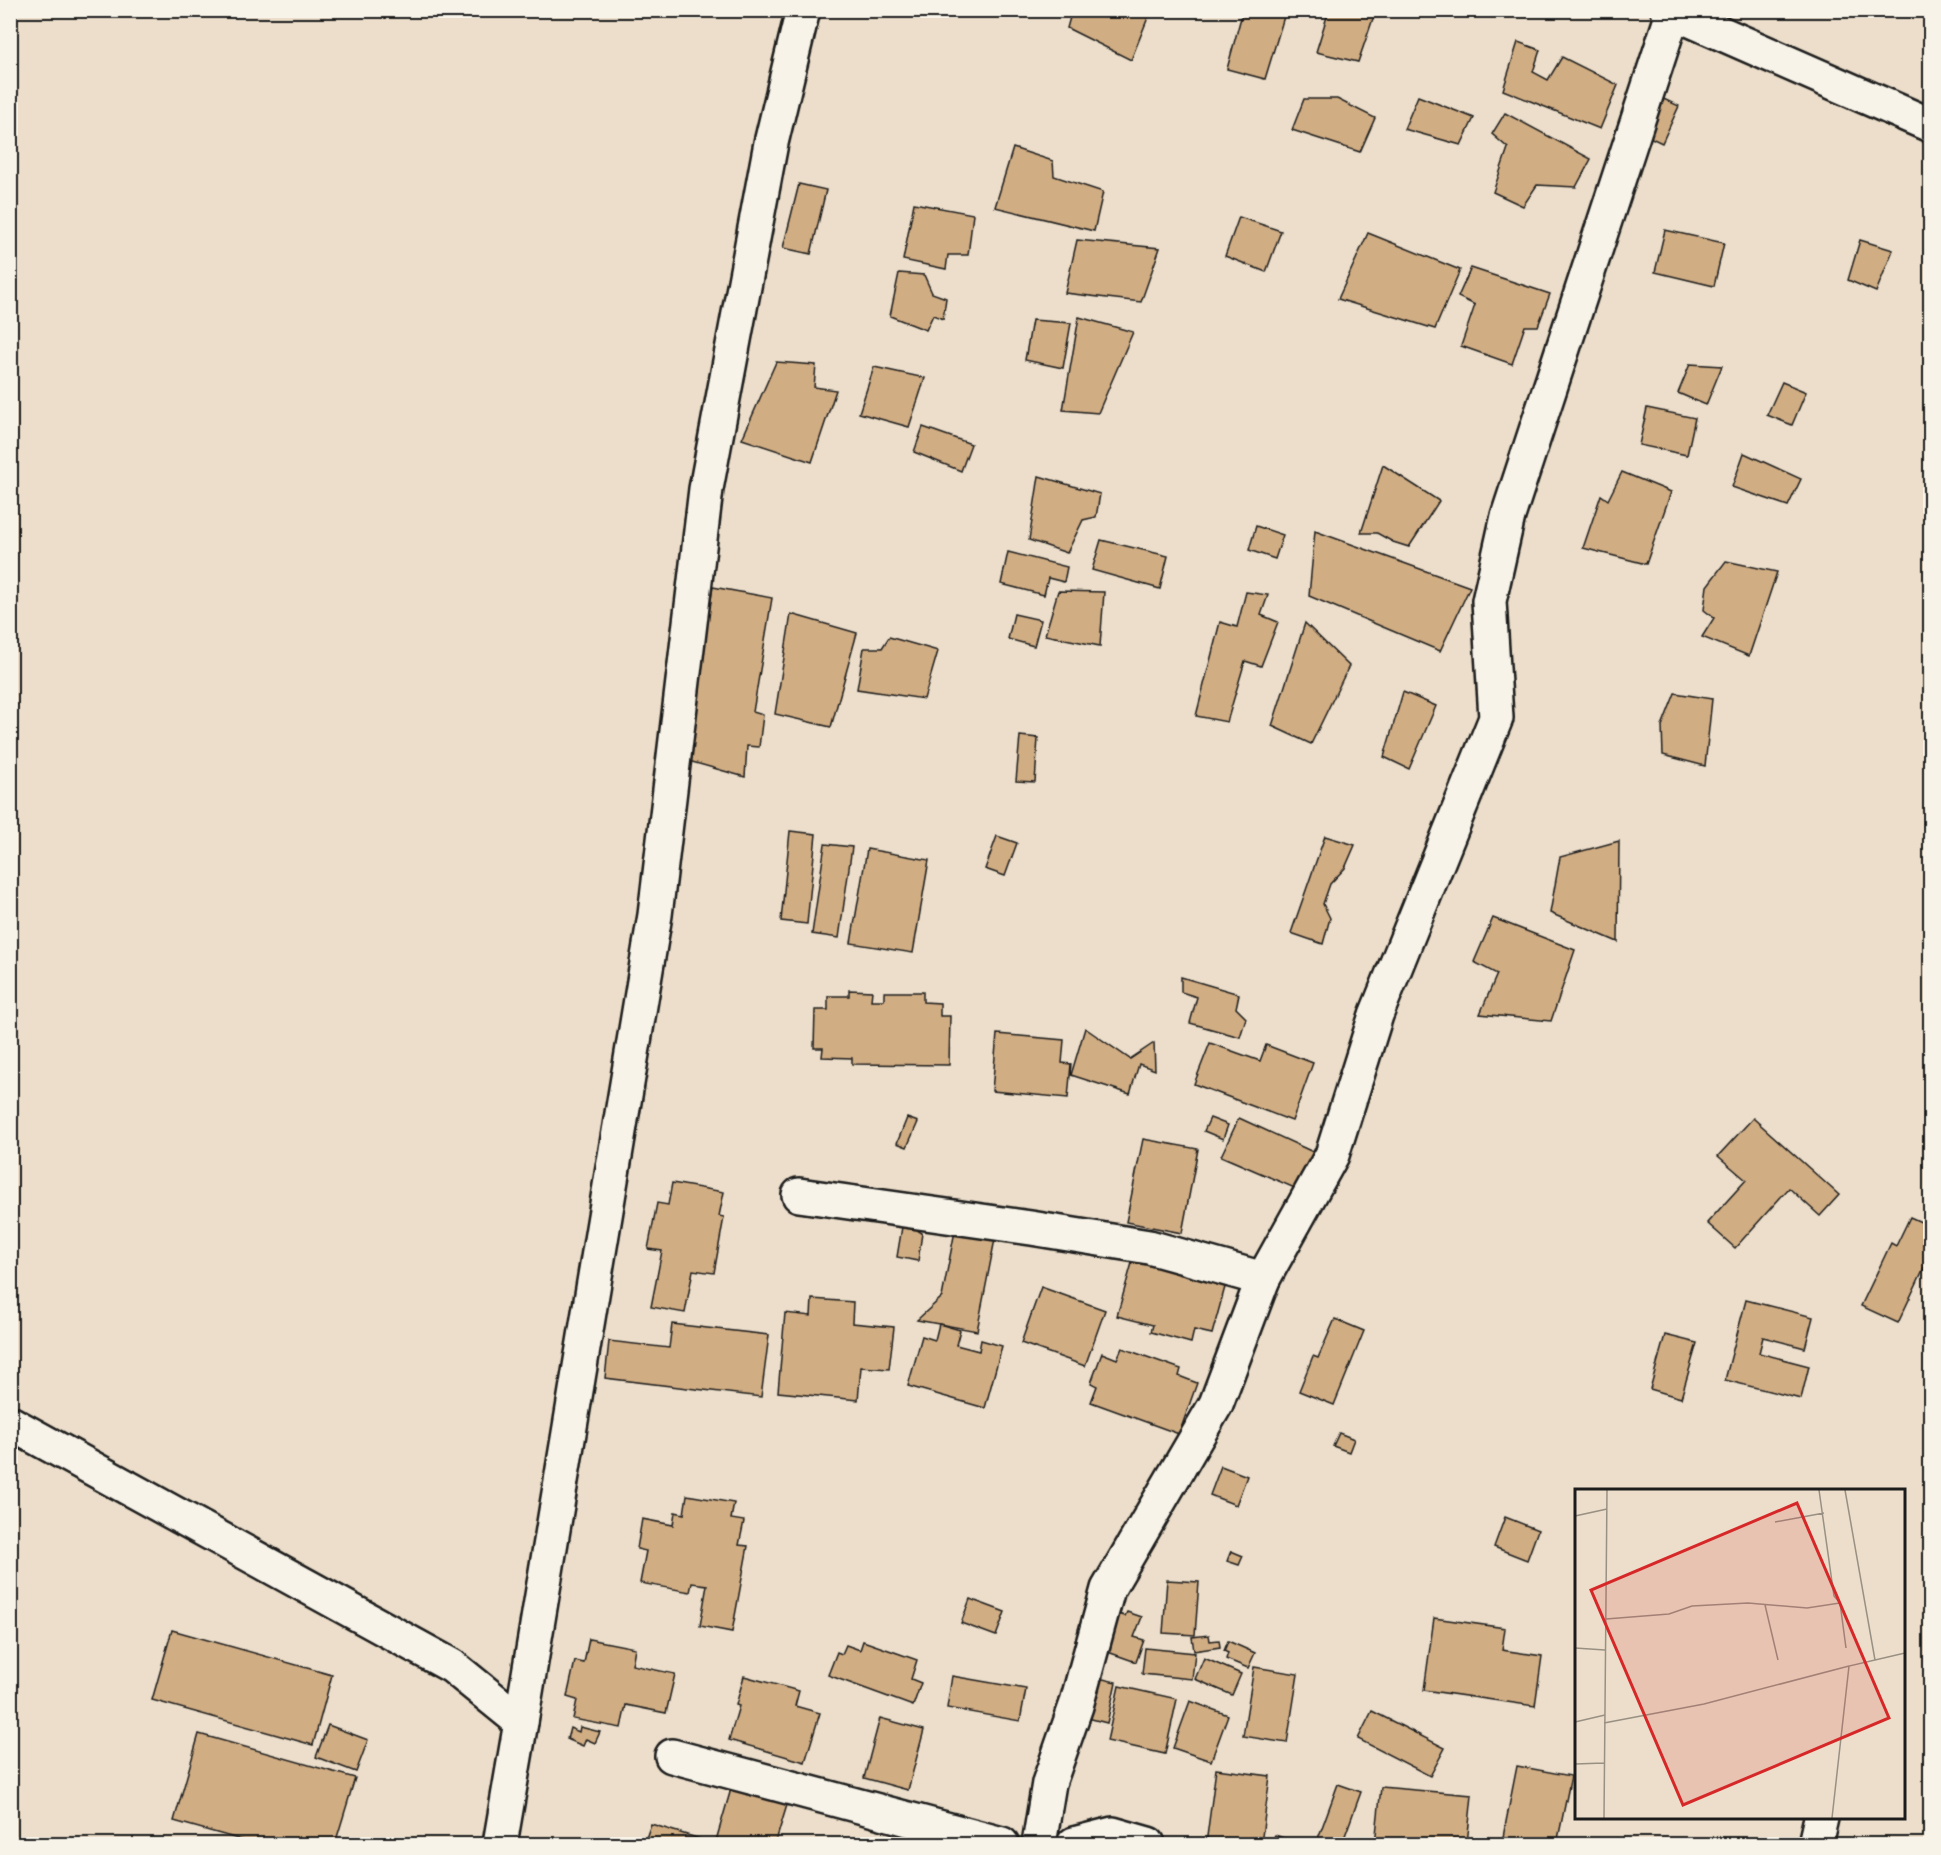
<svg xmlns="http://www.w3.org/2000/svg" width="1941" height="1855" font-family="'Architects Daughter',sans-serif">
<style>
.building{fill:#d1ad83;stroke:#1c1c1c;stroke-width:1.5}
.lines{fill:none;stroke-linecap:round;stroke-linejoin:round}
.minor-casing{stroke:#1c1c1c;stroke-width:38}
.tertiary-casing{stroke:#1c1c1c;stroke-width:38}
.minor{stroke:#f7f3e8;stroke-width:33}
.tertiary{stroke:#f7f3e8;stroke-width:33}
.inset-road{fill:none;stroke:#999084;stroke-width:1.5}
.view{fill:#d62828;fill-opacity:0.15;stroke:#d62828;stroke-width:3}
.inset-edge{fill:none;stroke:#1c1c1c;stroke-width:3}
</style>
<rect width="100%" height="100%" fill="#ecdeca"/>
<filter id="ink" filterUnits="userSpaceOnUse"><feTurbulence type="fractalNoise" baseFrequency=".0167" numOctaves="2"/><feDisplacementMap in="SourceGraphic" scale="12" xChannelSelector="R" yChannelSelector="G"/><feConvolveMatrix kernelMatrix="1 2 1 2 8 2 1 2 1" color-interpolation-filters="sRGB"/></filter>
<g filter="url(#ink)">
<!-- building -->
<g class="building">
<path d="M1072 10H1151L1131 60 1067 28Z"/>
<path d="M1243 10H1286L1265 79 1227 69Z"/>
<path d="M1329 10H1376L1358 62 1316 52Z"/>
<path d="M1518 42 1540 50 1533 72 1548 80 1562 57 1618 85 1600 129 1503 90Z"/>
<path d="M1418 96 1474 118 1461 145 1404 129Z"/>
<path d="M1657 96 1679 106 1662 143 1641 133Z"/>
<path d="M1304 99H1337L1375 118 1360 152 1292 130Z"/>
<path d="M1505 113 1591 159 1576 187 1537 185 1523 206 1493 192 1508 148 1492 134Z"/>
<path d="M1013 148 1053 161 1054 176 1103 192 1094 231 995 207Z"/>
<path d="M799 184 826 190 811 254 783 248Z"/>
<path d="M914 203 973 214 968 255H948L946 269 903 260Z"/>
<path d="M1239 217 1281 231 1266 272 1225 256Z"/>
<path d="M1665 230 1724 243 1714 286 1655 272Z"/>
<path d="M1368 233 1460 270 1435 329 1338 299Z"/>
<path d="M1077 240 1160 248 1141 302 1065 293Z"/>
<path d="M1860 240 1893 250 1876 292 1848 280Z"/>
<path d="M1471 268 1550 294 1538 326H1525L1512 364 1461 346 1475 305 1458 297Z"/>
<path d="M899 273 924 275 932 293 946 298 943 319 933 315 926 330 890 316Z"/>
<path d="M1079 317 1133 332 1098 413 1063 410Z"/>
<path d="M1032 320 1071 323 1063 368 1025 360Z"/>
<path d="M776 362 816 365 814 387 836 390 812 462 742 439Z"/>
<path d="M1690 364 1722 366 1706 405 1678 393Z"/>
<path d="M874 367 925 378 909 427 859 413Z"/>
<path d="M1782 382 1806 392 1792 425 1767 415Z"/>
<path d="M1647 408 1695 418 1687 455 1639 445Z"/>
<path d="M923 427 971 444 961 471 914 452Z"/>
<path d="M1744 453 1801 479 1788 506 1732 487Z"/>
<path d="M1383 465 1439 501 1409 547 1393 542 1377 533H1361Z"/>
<path d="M1622 472 1671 492 1646 564 1583 548 1601 495 1608 500Z"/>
<path d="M1039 476 1100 494 1096 517 1083 520 1067 553 1029 540Z"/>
<path d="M1256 526 1283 535 1275 559 1249 550Z"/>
<path d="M1315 531 1470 587 1440 651 1309 596Z"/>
<path d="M1101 540 1168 556 1160 589 1092 570Z"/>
<path d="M1008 552 1067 567 1064 582 1048 578 1044 595 1001 584Z"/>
<path d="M1726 561 1777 572 1749 656 1702 637 1714 618 1704 610 1707 586Z"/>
<path d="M713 587 772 598 753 712 763 715 759 747 747 746 745 777 685 760Z"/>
<path d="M1058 591 1104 592 1100 646 1045 635Z"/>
<path d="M1246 592 1268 595 1261 615 1278 622 1261 666 1245 661 1227 722 1196 716 1220 622 1237 627Z"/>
<path d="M791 614 857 633 831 727 775 714Z"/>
<path d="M1014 614 1041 620 1034 646 1008 639Z"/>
<path d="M1305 623 1349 666 1311 744 1272 726Z"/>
<path d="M889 637 938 651 924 699 857 689 864 648H882Z"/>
<path d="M1403 692 1436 706 1409 769 1384 757Z"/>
<path d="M1675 693 1712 699 1705 766 1663 755 1662 726Z"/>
<path d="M1020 736 1038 738 1035 782 1016 781Z"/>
<path d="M790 831 816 834 807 924 781 921Z"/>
<path d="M997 836 1017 843 1005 876 985 869Z"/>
<path d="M1325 836 1355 845 1345 868 1330 884 1323 904 1330 918 1323 944 1291 933Z"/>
<path d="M1619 841 1618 942 1550 913 1560 857Z"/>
<path d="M825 844 852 847 839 938 812 934Z"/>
<path d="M867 849 929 860 913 953 851 943Z"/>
<path d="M1493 918 1575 950 1551 1021 1480 1014 1497 974 1474 962Z"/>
<path d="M1181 977 1239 994 1236 1008 1246 1018 1240 1037 1190 1023 1197 997 1181 992Z"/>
<path d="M849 990 872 991 871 1000H884V992H923V1002L940 1003V1016H950L949 1065 852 1064V1058L822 1057 823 1048H814L815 1010H828V996H849Z"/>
<path d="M1085 1028 1130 1059 1154 1043 1155 1070 1139 1064 1130 1094 1071 1075Z"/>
<path d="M997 1034 1064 1040 1062 1063 1071 1064 1068 1098 992 1091Z"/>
<path d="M1210 1043 1260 1061 1266 1045 1313 1063 1292 1121 1194 1084Z"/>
<path d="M907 1118 918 1122 907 1147 897 1143Z"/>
<path d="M1210 1118 1228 1125 1223 1139 1204 1131Z"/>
<path d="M1239 1118 1313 1152 1297 1189 1221 1156Z"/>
<path d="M1753 1118 1839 1195 1820 1216 1789 1188 1735 1248 1707 1223 1746 1180 1718 1156Z"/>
<path d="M1143 1139 1198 1149 1182 1233 1126 1222Z"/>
<path d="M672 1183 724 1192 719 1216 724 1217 714 1273 693 1270 685 1313 651 1307 662 1251 648 1249 657 1203 668 1205Z"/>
<path d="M1910 1217 1930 1226V1255L1898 1323 1861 1306 1891 1243 1896 1246Z"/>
<path d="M903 1221 922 1233 918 1261 897 1257Z"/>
<path d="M955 1231 995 1239 977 1331 917 1320 942 1297Z"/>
<path d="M1134 1256 1227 1280 1212 1334 1194 1330 1191 1343 1151 1332 1153 1325 1117 1316Z"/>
<path d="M1041 1287 1105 1310 1085 1366 1021 1343Z"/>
<path d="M812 1299 853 1302 852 1323 894 1327 889 1369 861 1367 858 1400 778 1392 785 1313 811 1316Z"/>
<path d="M1746 1300 1813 1317 1805 1348 1763 1337 1759 1353 1809 1366 1801 1399 1725 1380Z"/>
<path d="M1335 1319 1364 1331 1334 1405 1299 1391 1313 1356 1318 1358Z"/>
<path d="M672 1324 769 1335 761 1397 605 1378 609 1341 669 1348Z"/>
<path d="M939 1324 960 1330 956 1345 979 1351 981 1340 1002 1346 985 1408 908 1386 922 1336 935 1340Z"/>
<path d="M1665 1335 1697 1343 1681 1398 1650 1389Z"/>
<path d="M1122 1348 1181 1369 1179 1376 1197 1383 1179 1434 1091 1402 1097 1386 1091 1383 1102 1353 1117 1359Z"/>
<path d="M1339 1433 1354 1439 1349 1452 1333 1446Z"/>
<path d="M1221 1466 1247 1476 1236 1505 1210 1495Z"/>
<path d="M687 1495 734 1503 731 1519 744 1521 739 1545 748 1546 732 1632 700 1626 707 1585 692 1583 690 1592 640 1583 646 1551 637 1549 642 1519 673 1525 675 1512 684 1514Z"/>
<path d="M1505 1517 1538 1530 1527 1560 1494 1547Z"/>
<path d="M1231 1551 1243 1556 1239 1565 1227 1561Z"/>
<path d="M1167 1580 1199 1582 1195 1635 1163 1633Z"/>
<path d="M970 1599 1005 1612 996 1636 961 1623Z"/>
<path d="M1127 1612 1142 1617 1134 1637 1144 1640 1136 1662 1105 1651 1118 1614 1125 1616Z"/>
<path d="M1434 1618 1505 1628 1502 1650 1542 1656 1535 1706 1424 1690Z"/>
<path d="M172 1630 332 1675 313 1745 152 1700Z"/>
<path d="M1209 1635 1210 1641 1219 1640 1220 1647 1194 1651 1192 1637Z"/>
<path d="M589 1639 635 1648 632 1665 675 1674 666 1713 626 1705 621 1728 573 1719 577 1700 567 1697 575 1661 584 1663Z"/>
<path d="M863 1641 917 1660 911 1679 921 1683 913 1706 828 1675 837 1652 842 1654 846 1645 860 1650Z"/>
<path d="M1228 1641 1255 1653 1248 1668 1226 1659 1228 1653 1224 1651Z"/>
<path d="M1145 1648 1195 1653 1192 1679 1142 1674Z"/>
<path d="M1204 1658 1241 1674 1232 1695 1195 1679Z"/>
<path d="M1254 1667 1298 1674 1287 1743 1243 1736Z"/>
<path d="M744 1676 799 1691 795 1706 820 1713 805 1762 729 1740 739 1706 736 1705Z"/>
<path d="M952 1676 1026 1689 1020 1721 947 1708Z"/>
<path d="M1090 1676 1116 1682 1107 1723 1080 1716Z"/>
<path d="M1119 1686 1177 1699 1165 1754 1107 1741Z"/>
<path d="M1190 1701 1228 1715 1211 1761 1173 1748Z"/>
<path d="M1372 1711 1445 1748 1430 1776 1358 1739Z"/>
<path d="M880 1718 924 1730 908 1790 864 1778Z"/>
<path d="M328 1725 368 1740 356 1772 316 1757Z"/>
<path d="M580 1727 600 1732 595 1743 586 1739 583 1746 567 1739 570 1728 579 1732Z"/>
<path d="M199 1734 355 1778 335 1844H256L174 1821Z"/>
<path d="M1517 1766 1571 1776 1557 1844H1507L1502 1842Z"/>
<path d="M1216 1769 1270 1776 1261 1844H1206Z"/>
<path d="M1338 1784 1361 1792 1342 1844H1316Z"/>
<path d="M1381 1787 1472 1795 1467 1844H1375Z"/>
<path d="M731 1789 787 1805 776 1841 790 1844H715Z"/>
<path d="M651 1824 710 1842 709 1844H644Z"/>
<path d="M1275 1835 1301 1844H1271Z"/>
</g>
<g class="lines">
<defs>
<g id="minor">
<path d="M799 1195 1031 1228 1149 1247 1263 1279"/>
<path d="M10 1423 452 1666 521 1722 500 1844"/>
<path d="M521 1722 655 915 706 489 771 143 803 10"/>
<path d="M672 1756 1002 1844"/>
<path d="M1039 1844 1049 1783 1076 1706 1108 1589 1216 1404 1263 1279 1332 1155 1376 1015 1496 718 1489 601 1508 516 1673 13"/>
<path d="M1074 1844 1113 1834 1148 1844"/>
<path d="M1815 1844 1821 1818"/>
</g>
<path id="tertiary" d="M1668 10 1930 125"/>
</defs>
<!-- minor casing -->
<use href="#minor" class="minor-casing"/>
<!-- tertiary casing -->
<use href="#tertiary" class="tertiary-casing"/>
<!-- minor -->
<use href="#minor" class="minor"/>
<!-- tertiary -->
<use href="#tertiary" class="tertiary"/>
</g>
</g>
<!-- overview -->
<g transform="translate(1575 1489)">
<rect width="330" height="330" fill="#ecdeca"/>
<path class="inset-road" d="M270 1 300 171M0 27 32 20M200 33 249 24M265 114 271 159M190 116 203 171M31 130 94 125 117 117 173 114 232 119 265 114 259 107 244 1M0 159 30 161M0 233 30 226M29 234 129 215 274 177M0 275 29 274M29 329 32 1M257 329 274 177 330 164"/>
<path class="view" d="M222 14 314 229 108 316 16 101Z"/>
<rect width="330" height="330" class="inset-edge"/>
</g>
<!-- margin -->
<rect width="1941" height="1855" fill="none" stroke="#f7f3e8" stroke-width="36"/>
<rect x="18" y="18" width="1905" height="1819" fill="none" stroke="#1c1c1c" stroke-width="2" filter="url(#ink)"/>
</svg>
